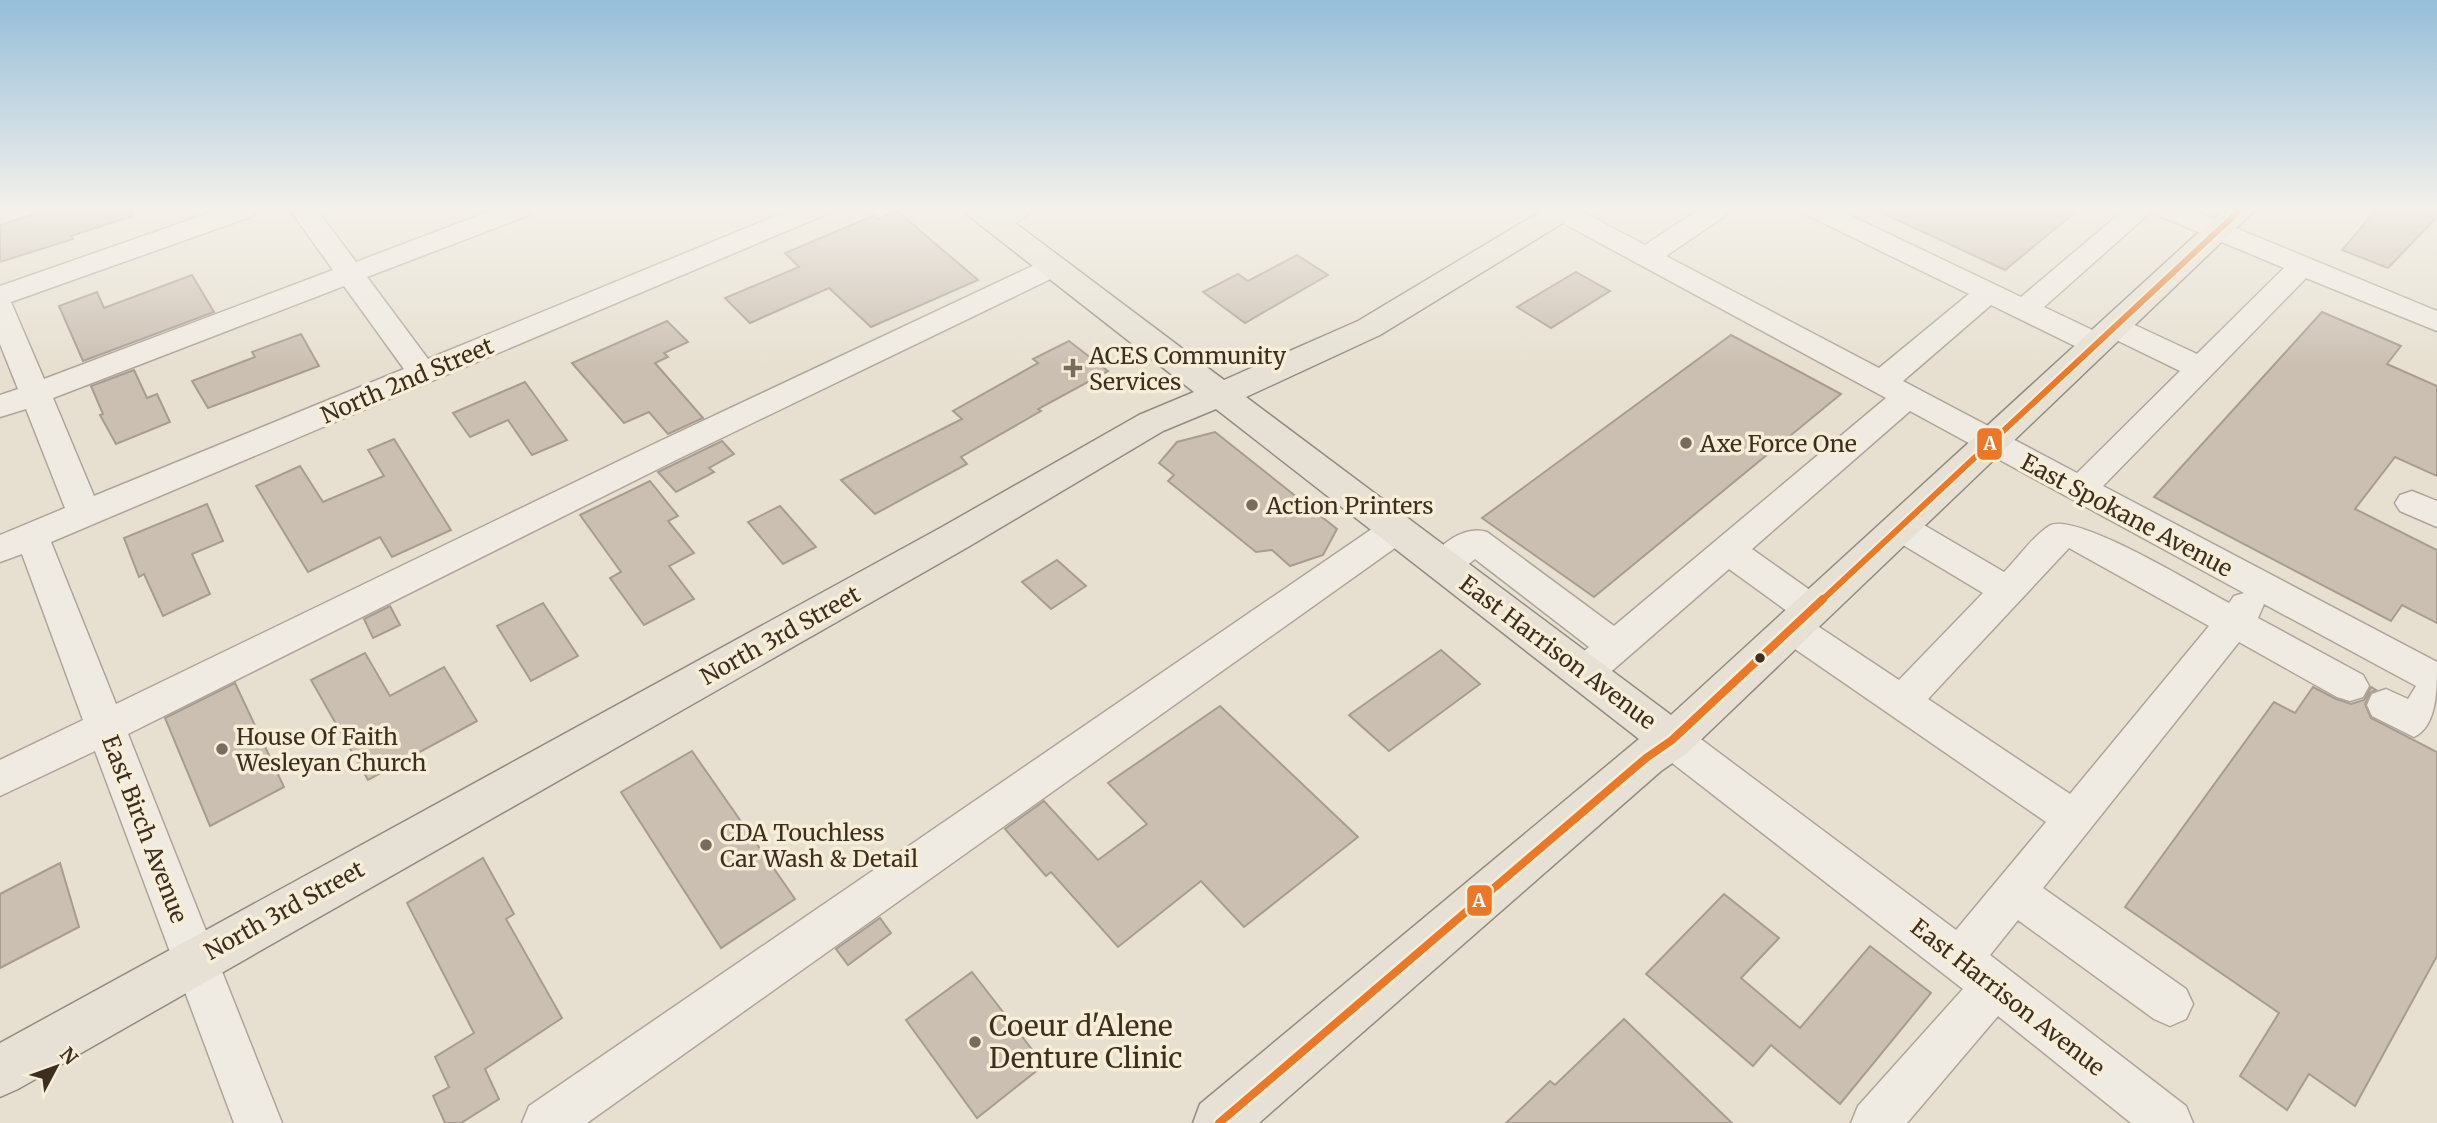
<svg xmlns="http://www.w3.org/2000/svg" width="2437" height="1123" font-family="Merriweather,serif">
<style>
.building{fill:#cbbfb2;stroke:#a89c90;stroke-width:2}
.lines{fill:none;stroke-linecap:round;stroke-linejoin:round}
.minor-casing{stroke:#ada599;stroke-width:3}
.major-casing{stroke:#928b80;stroke-width:3}
.minor{fill:#efebe3;fill-rule:evenodd}
.major{fill:#e6e1d4;fill-rule:evenodd}
.bus-1-far1-casing{stroke:#f7eed8;stroke-width:10}
.bus-1-casing{stroke:#f7eed8;stroke-width:13}
.bus-1-far1{stroke:#ec7726;stroke-width:6}
.bus-1{stroke:#ec7726;stroke-width:8}
.poi-dot{fill:#786c5e;stroke:#f7eed8;stroke-width:2.5}
.bus-dot{fill:#3d2e20;stroke:#f7eed8;stroke-width:2.5}
.labels{text-anchor:middle;dominant-baseline:central;stroke-width:7;stroke-linejoin:round;paint-order:stroke}
.poi-label{font-size:23px;fill:#3d2e20;stroke:#f7eed8;text-anchor:start}
.street-label{font-size:23px;fill:#3d2e20;stroke:#f7eed8}
.near-poi-label{font-size:28px;fill:#3d2e20;stroke:#f7eed8;text-anchor:start}
.line-badge{stroke:#f7eed8;stroke-width:2.5}
.badge-label{font-size:19px;text-anchor:middle;font-weight:bold;fill:#fff}
</style>
<rect width="100%" height="100%" fill="#e7e0d1"/>
<!-- building -->
<g class="building">
<path d="M46 210H131L132 216 71 236 73 239 0 262V225Z"/>
<path d="M1876 210H2078L2005 270Z"/>
<path d="M2376 210H2437V217L2388 268 2342 250Z"/>
<path d="M897 211 978 280 871 327 829 288 750 323 725 298 799 267 785 253 875 215 878 219Z"/>
<path d="M1297 255 1328 275 1245 323 1203 292 1238 274 1248 281Z"/>
<path d="M1576 272 1610 291 1551 328 1517 307Z"/>
<path d="M192 275 214 312 83 361 59 306 97 292 104 308Z"/>
<path d="M2322 312 2401 346 2387 364 2437 386V476L2395 457 2355 509 2437 550V623L2402 605 2391 621 2154 497Z"/>
<path d="M667 321 688 342 664 353 668 357 655 363 703 418 668 434 649 412 624 423 572 363Z"/>
<path d="M301 334 319 366 208 408 192 381 255 357 252 352Z"/>
<path d="M1731 335 1841 394 1594 597 1482 518Z"/>
<path d="M1069 341 1108 371 1038 409 1041 411 961 457 967 464 875 514 841 480 962 419 953 411 1038 363 1033 359Z"/>
<path d="M134 370 147 398 157 394 170 422 116 444 100 415 103 414 91 386Z"/>
<path d="M525 382 567 440 532 455 508 420 470 437 453 413Z"/>
<path d="M1215 432 1337 529 1323 555 1290 566 1272 550 1256 552 1168 481 1174 475 1159 463 1177 442Z"/>
<path d="M394 439 451 530 392 557 380 537 308 572 256 486 300 466 323 502 384 476 368 450Z"/>
<path d="M722 441 734 454 709 468 714 472 676 492 658 472Z"/>
<path d="M650 481 678 516 668 521 694 553 669 566 694 599 644 625 610 578 621 572 580 515Z"/>
<path d="M207 504 223 541 192 554 210 594 163 616 144 574 139 577 124 538Z"/>
<path d="M780 506 816 547 783 564 748 522Z"/>
<path d="M1057 560 1086 586 1051 609 1022 582Z"/>
<path d="M543 603 578 656 531 681 497 626Z"/>
<path d="M390 606 400 625 373 638 364 619Z"/>
<path d="M1441 650 1480 684 1389 751 1349 715Z"/>
<path d="M365 653 390 696 444 667 477 721 368 780 311 680Z"/>
<path d="M235 683 284 787 210 826 165 718Z"/>
<path d="M2313 687 2336 699 2351 704 2364 700 2371 687 2376 690 2370 693 2365 704 2371 718 2437 752V956L2355 1106 2309 1074 2287 1110 2240 1076 2279 1013 2125 907 2274 702 2295 713Z"/>
<path d="M1220 706 1358 837 1244 927 1201 881 1118 947 1051 872 1046 876 1005 829 1044 801 1098 860 1147 824 1108 783Z"/>
<path d="M692 751 795 899 721 948 621 792Z"/>
<path d="M483 858 514 914 506 919 562 1018 485 1069 499 1099 461 1123H445L433 1096 449 1087 435 1057 474 1033 407 903Z"/>
<path d="M60 863 79 927 0 968V894Z"/>
<path d="M1724 894 1779 938 1741 978 1800 1028 1870 946 1931 993 1840 1104 1771 1045 1753 1066 1646 974Z"/>
<path d="M880 918 891 933 848 965 836 949Z"/>
<path d="M972 972 1044 1065 977 1118 906 1020Z"/>
<path d="M1624 1019 1732 1123H1506L1550 1081 1555 1085Z"/>
</g>
<g class="lines">
<defs>
<g id="minor">
<path d="M218 210H257L253 216 11 302 44 379 333 270 290 210H317L356 262 493 210H531L527 216 367 277 428 359 790 210H826L822 216 51 542 116 704 656 443 1043 261 1053 259 1063 261 1067 267 1063 273 678 459 128 734 282 1123H234L95 751 0 796V760L83 720 22 554 0 562V535L65 508 26 409 0 417V395L18 389 0 344V286ZM344 286 404 369 94 496 53 398Z"/>
<path d="M996 210H1031C1022 223 999 230 984 227L980 221 984 215Z"/>
<path d="M1546 210H1579L1645 245 1698 210H1729L1725 216 1666 256 1879 368 1969 294 1809 216 1805 210H1839L2021 297 2124 210H2153L2044 307 2107 337 2111 344 2107 351 2096 354 2085 351 1991 305 1903 381 2077 473 2180 371 2104 334 2099 327 2104 320 2114 318 2124 320 2197 354 2284 268 2160 216 2156 210H2192L2437 311V331L2306 278 2103 486 2437 662C2437 691 2437 726 2414 737L2372 716 2367 705 2372 694 2386 689 2408 699 2416 686 2264 604 2258 618 2363 675 2369 686 2363 697 2350 701 2337 697 2239 642 2043 888 2186 989 2193 1004 2186 1019 2170 1026 2154 1019 2018 920 1990 955 2186 1106 2193 1123H2131L1998 1016 1907 1123H1851L1858 1106 1963 989 1658 752 1652 740 1658 728 1672 724 1686 728 1956 930 2046 822 1779 638 1774 628 1779 618 1791 614 1729 569 1598 683 1585 687 1572 683 1566 672 1572 661 1589 647 1475 559C1460 571 1451 580 1432 574L1426 565C1438 545 1464 525 1487 532L1614 626 1886 398 1550 216ZM1910 411 2244 593 2234 596 2229 603C2200 588 2074 510 2049 526 2033 536 2018 558 2004 572L1912 518 1900 515 1888 518 1883 527 1888 536 1983 593 1899 680 1813 623 1824 620 1829 610 1824 600 1752 549ZM2069 548 2209 626 2070 794 1928 699Z"/>
<path d="M2412 491 2437 501V527L2400 511 2395 503 2400 495Z"/>
<path d="M1397 517 1409 520 1414 529 1409 538 587 1123H522L529 1106 1385 520Z"/>
</g>
<path id="major" d="M964 210H998L1224 380 1358 321 1543 210H1579L1574 216 1380 335 1246 397 1671 715 2223 210H2255L1687 753 1661 771 1259 1123H1193L1200 1104 1639 739 1216 409 1163 431 968 547 18 1089 0 1097V1043L942 527 1139 415 1194 392 969 216Z"/>
</defs>
<!-- minor casing -->
<use href="#minor" class="minor-casing"/>
<!-- major casing -->
<use href="#major" class="major-casing"/>
<!-- minor -->
<use href="#minor" class="minor"/>
<!-- major -->
<use href="#major" class="major"/>
<defs>
<path id="bus-1-far1" d="M1821 601 2240 210"/>
<path id="bus-1" d="M1219 1123 1646 758 1672 740 1823 599"/>
</defs>
<!-- bus-1-far1 casing -->
<use href="#bus-1-far1" class="bus-1-far1-casing"/>
<!-- bus-1 casing -->
<use href="#bus-1" class="bus-1-casing"/>
<!-- bus-1-far1 -->
<use href="#bus-1-far1" class="bus-1-far1"/>
<!-- bus-1 -->
<use href="#bus-1" class="bus-1"/>
</g>
<!-- sky -->
<linearGradient id="sky" x2="0" y2="1"><stop stop-color="#96bed9"/><stop offset="0.57" stop-color="#f4f1ea"/><stop offset="1" stop-color="#f4f1ea" stop-opacity="0"/></linearGradient>
<rect width="2437" height="367" fill="url(#sky)"/>
<!-- markers -->
<g class="poi-dot">
<path d="M1069.5 357.5h7v7h7v7h-7v7h-7v-7h-7v-7h7z"/>
<circle cx="1686" cy="443" r="7"/>
<circle cx="1252" cy="505" r="7"/>
<circle cx="222" cy="749" r="7"/>
<circle cx="706" cy="845" r="7"/>
<circle cx="975" cy="1042" r="7"/>
</g>
<circle class="bus-dot" cx="1760" cy="658" r="6"/>
<g class="labels">
<!-- poi labels -->
<g class="poi-label">
<text x="1089" y="355">ACES Community<tspan x="1089" dy="26">Services</tspan></text>
<text x="1700" y="443">Axe Force One</text>
<text x="1266" y="505">Action Printers</text>
<text x="236" y="736">House Of Faith<tspan x="236" dy="26">Wesleyan Church</tspan></text>
<text x="720" y="832">CDA Touchless<tspan x="720" dy="26">Car Wash &amp; Detail</tspan></text>
</g>
<!-- street labels -->
<g class="street-label">
<text transform="translate(407 380) rotate(-23)">North 2nd Street</text>
<text transform="translate(2127 515) rotate(28)">East Spokane Avenue</text>
<text transform="translate(780 635) rotate(-29)">North 3rd Street</text>
<text transform="translate(1558 652) rotate(37)">East Harrison Avenue</text>
<text transform="translate(145 829) rotate(69)">East Birch Avenue</text>
<text transform="translate(284 910) rotate(-29)">North 3rd Street</text>
<text transform="translate(2008 997) rotate(38)">East Harrison Avenue</text>
</g>
<!-- near-poi labels -->
<g class="near-poi-label">
<text x="989" y="1026">Coeur d'Alene<tspan x="989" dy="32">Denture Clinic</tspan></text>
</g>
</g>
<g class="line-badge">
<rect x="1976" y="427" width="27" height="34" rx="7" fill="#ec7726"/>
<rect x="1466" y="884" width="27" height="33" rx="7" fill="#ec7726"/>
</g>
<g class="badge-label">
<text x="1990" y="450">A</text>
<text x="1479" y="907">A</text>
</g>
<!-- north arrow -->
<g transform="translate(56 1067) rotate(49)" stroke="#f7eed8" stroke-width="5" paint-order="stroke">
<path d="M0-5L12 26L0 18L-12 26Z" fill="#3d2e20"/>
<text y="-10" font-size="19" font-weight="bold" text-anchor="middle" fill="#3d2e20">N</text>
</g>
</svg>
